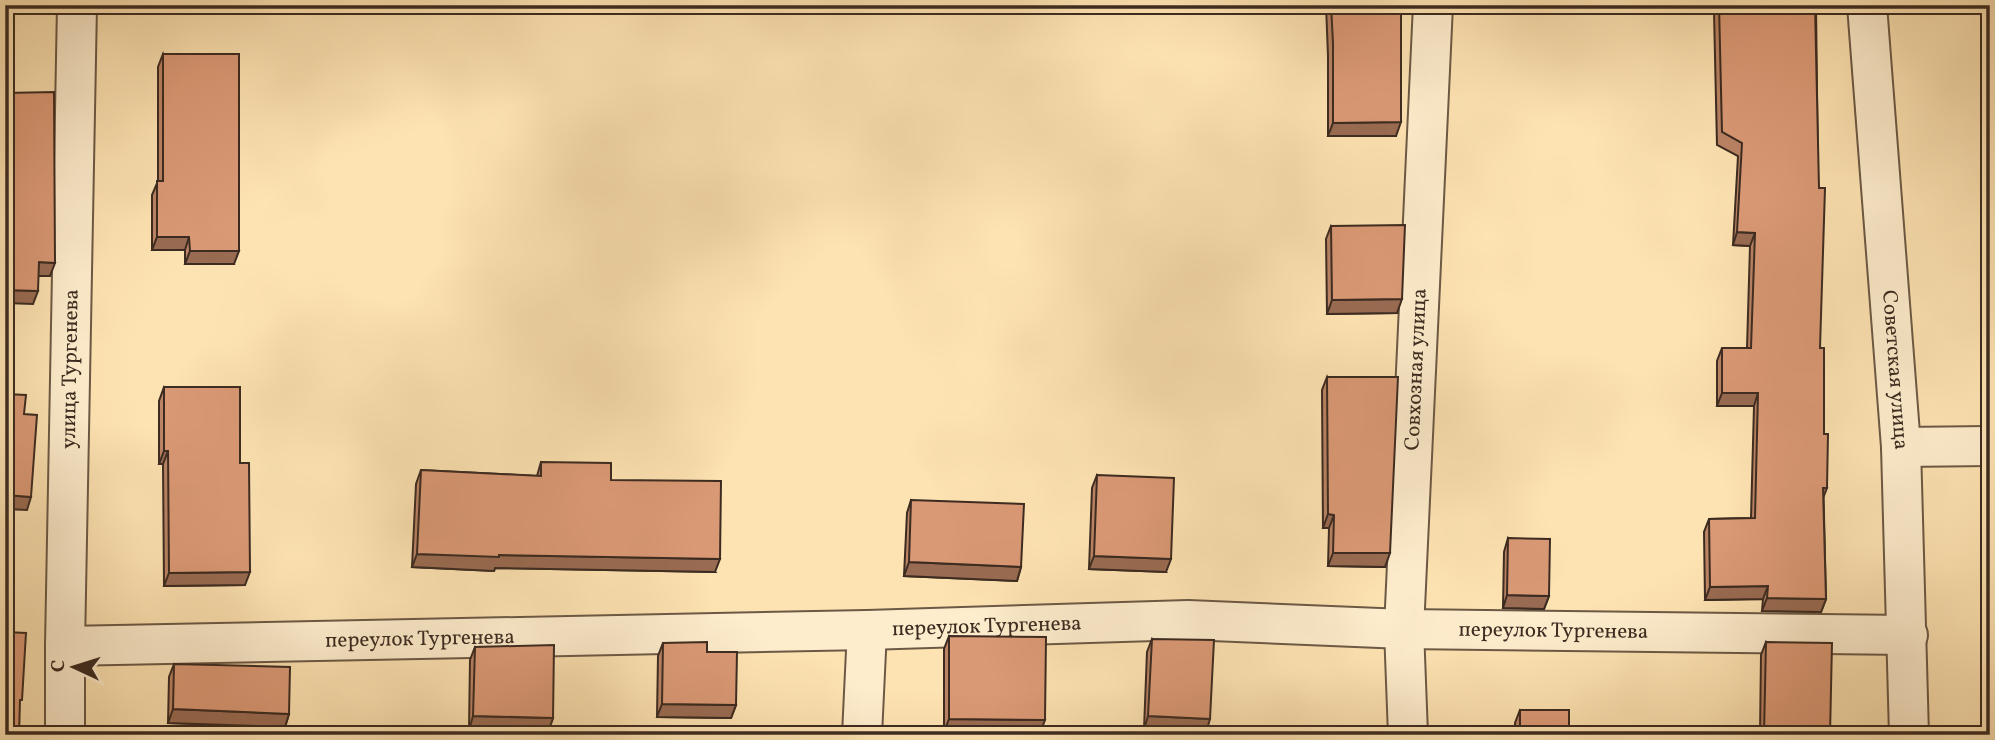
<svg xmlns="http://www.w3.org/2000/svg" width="1995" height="740" font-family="Vollkorn,serif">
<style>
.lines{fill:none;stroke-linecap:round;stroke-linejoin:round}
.minor-casing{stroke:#6c5945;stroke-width:42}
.minor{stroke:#feedcd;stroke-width:38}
.wall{fill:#bb8465;stroke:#3c2b21;stroke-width:2}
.shaded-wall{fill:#996b52;stroke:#3c2b21;stroke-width:2}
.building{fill:#da9975;stroke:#3c2b21;stroke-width:2}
.labels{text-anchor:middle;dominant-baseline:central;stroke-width:5;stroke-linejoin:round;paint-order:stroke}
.street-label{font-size:21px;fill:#3c2b21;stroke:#feedcd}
</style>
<rect width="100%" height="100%" fill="#fee3b2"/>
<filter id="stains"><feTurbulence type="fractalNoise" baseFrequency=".00286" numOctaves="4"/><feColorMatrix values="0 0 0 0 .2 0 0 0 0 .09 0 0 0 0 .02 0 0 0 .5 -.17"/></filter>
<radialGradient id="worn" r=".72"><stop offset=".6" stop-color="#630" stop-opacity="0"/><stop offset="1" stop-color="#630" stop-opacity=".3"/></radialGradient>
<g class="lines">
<defs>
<g id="minor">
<path id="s1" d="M1867 5 1901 447 1909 735"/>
<path d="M1901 447 1990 446"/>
<path id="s2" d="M65 646 867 630 1188 620 1404 629 1908 635"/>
<path id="s3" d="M65 735V646L77 5"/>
<path d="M862 735 867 630"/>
<path id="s4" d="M1408 735 1404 629 1433 5"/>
</g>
</defs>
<!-- minor casing -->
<use href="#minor" class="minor-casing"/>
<!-- minor -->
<use href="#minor" class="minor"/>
</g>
<!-- wall -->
<g class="wall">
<path d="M1326 5H1401L1396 136H1328V56Z"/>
<path d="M1707 5H1816L1820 348 1826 599 1821 612 1762 611 1763 599 1705 600 1704 532 1709 519 1751 518 1754 406H1717V361L1722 348H1747L1750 246 1733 245 1738 156 1717 145 1714 12H1707Z"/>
<path d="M163 54 234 264H185V250H152V195L158 181V67Z"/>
<path d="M1331 226 1397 313 1327 314 1326 239Z"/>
<path d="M1327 377 1385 567 1328 566 1329 528H1323L1322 390Z"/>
<path d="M164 387 240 463 245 585 164 586 163 464H159V401Z"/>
<path d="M541 462 611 480 715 572 495 568 494 571 412 567 416 484 421 470 537 476Z"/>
<path d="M1097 475 1166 572 1089 569 1092 488Z"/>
<path d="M911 500 1021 567 1017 581 904 576 907 513Z"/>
<path d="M1508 538 1549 596 1544 609 1503 608 1504 552Z"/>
<path d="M949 636 1040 733 944 732V649Z"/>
<path d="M1152 639 1206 733 1144 729 1147 652Z"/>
<path d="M1766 642 1830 735H1760L1761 655Z"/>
<path d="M663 643 707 652 736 705 731 718 657 717 658 656Z"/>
<path d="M475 647 553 718 548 732 469 730 470 660Z"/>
<path d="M174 664 289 714 285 727 168 723 169 677Z"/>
<path d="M1520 710 1569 735H1515V723Z"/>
</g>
<!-- shaded-wall -->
<g class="shaded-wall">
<path d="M1709 5H1716L1714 12H1707Z"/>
<path d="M1401 122 1396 136H1328L1333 123Z"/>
<path d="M1737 232 1755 233 1750 246 1733 245Z"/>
<path d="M157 237H189L185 250H152Z"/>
<path d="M190 251H239L234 264H185Z"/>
<path d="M39 262 55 263 50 276H34Z"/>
<path d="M5 290 38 291 33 304 5 303Z"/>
<path d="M1402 299 1397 313 1327 314 1332 300Z"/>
<path d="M1722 393H1758L1754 406H1717Z"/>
<path d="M164 451H168L163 464H159Z"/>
<path d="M1823 488H1827L1822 501Z"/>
<path d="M5 495 31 497 27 510 5 509Z"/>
<path d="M1328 514 1334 515 1329 528H1323Z"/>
<path d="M1333 553H1390L1385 567 1328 566Z"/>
<path d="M417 554 499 555 720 559 715 572 495 568 494 571 412 567Z"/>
<path d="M1094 556 1171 559 1166 572 1089 569Z"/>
<path d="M909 562 1021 567 1017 581 904 576Z"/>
<path d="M250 572 245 585 164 586 169 573Z"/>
<path d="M1768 586 1763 599 1705 600 1710 587Z"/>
<path d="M1507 595 1549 596 1544 609 1503 608Z"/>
<path d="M1767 598 1826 599 1821 612 1762 611Z"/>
<path d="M662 704 736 705 731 718 657 717Z"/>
<path d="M173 709 289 714 285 727 168 723Z"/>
<path d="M473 716 553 718 548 732 469 730Z"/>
<path d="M1148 716 1210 719 1206 733 1144 729Z"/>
<path d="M949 719 1045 720 1040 733 944 732Z"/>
</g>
<!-- building -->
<g class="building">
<path d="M1331 5H1401V122L1333 123V43Z"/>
<path d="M1719 5H1815L1819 188H1825L1820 348H1824V434H1828L1827 488H1823L1826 599 1767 598 1768 586 1710 587 1709 519 1755 518 1758 393H1722V348H1751L1755 233 1737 232 1742 143 1722 132Z"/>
<path d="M163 54H239V251H190L189 237H157V181H163Z"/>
<path d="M54 92 55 263 39 262 38 291 5 290V93Z"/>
<path d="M1405 225 1402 299 1332 300 1331 226Z"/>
<path d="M1327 377H1398L1390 553H1333L1334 515 1328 514Z"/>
<path d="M164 387H240V463H249L250 572 169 573 168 451H164Z"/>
<path d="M5 394 26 395 24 414 37 415 31 497 5 495Z"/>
<path d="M541 462 611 463V480L721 481 720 559 499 555V557L417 554 421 470 541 476Z"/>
<path d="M1097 475 1174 478 1171 559 1094 556Z"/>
<path d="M911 500 1024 504 1021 567 909 562Z"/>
<path d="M1508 538 1550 539 1549 596 1507 595Z"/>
<path d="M5 632 26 633 22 700H20L19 735H5Z"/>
<path d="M949 636 1046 637 1045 720 949 719Z"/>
<path d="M1152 639 1214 640 1210 719 1148 716Z"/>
<path d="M707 642V652H737L736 705 662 704 663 643Z"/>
<path d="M1766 642 1832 643 1830 735H1764Z"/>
<path d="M554 645 553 718 473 716 475 647Z"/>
<path d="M174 664 290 667 289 714 173 709Z"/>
<rect x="1520" y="710" width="49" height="25"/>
</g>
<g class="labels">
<!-- street labels -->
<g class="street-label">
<text stroke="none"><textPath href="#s3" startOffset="366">улица Тургенева</textPath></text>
<text stroke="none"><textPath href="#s4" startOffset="366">Совхозная улица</textPath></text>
<text stroke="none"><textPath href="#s1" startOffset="366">Советская улица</textPath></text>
<text stroke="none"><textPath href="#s2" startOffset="922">переулок Тургенева</textPath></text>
<text stroke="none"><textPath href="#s2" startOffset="1489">переулок Тургенева</textPath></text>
<text stroke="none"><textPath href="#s2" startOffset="355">переулок Тургенева</textPath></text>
</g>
</g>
<!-- margin -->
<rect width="1995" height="740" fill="none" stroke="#fee3b2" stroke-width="28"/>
<rect x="7" y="7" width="1981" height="726" fill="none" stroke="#3c2b21" stroke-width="3.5"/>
<rect x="14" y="14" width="1967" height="712" fill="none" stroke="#3c2b21" stroke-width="2"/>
<!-- north arrow -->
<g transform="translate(74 667) rotate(274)" stroke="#feedcd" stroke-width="5" paint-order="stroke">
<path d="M0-5L12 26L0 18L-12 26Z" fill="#3c2b21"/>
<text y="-10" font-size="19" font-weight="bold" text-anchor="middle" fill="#3c2b21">С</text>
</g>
<rect width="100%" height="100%" filter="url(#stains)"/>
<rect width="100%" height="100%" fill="url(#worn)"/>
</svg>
